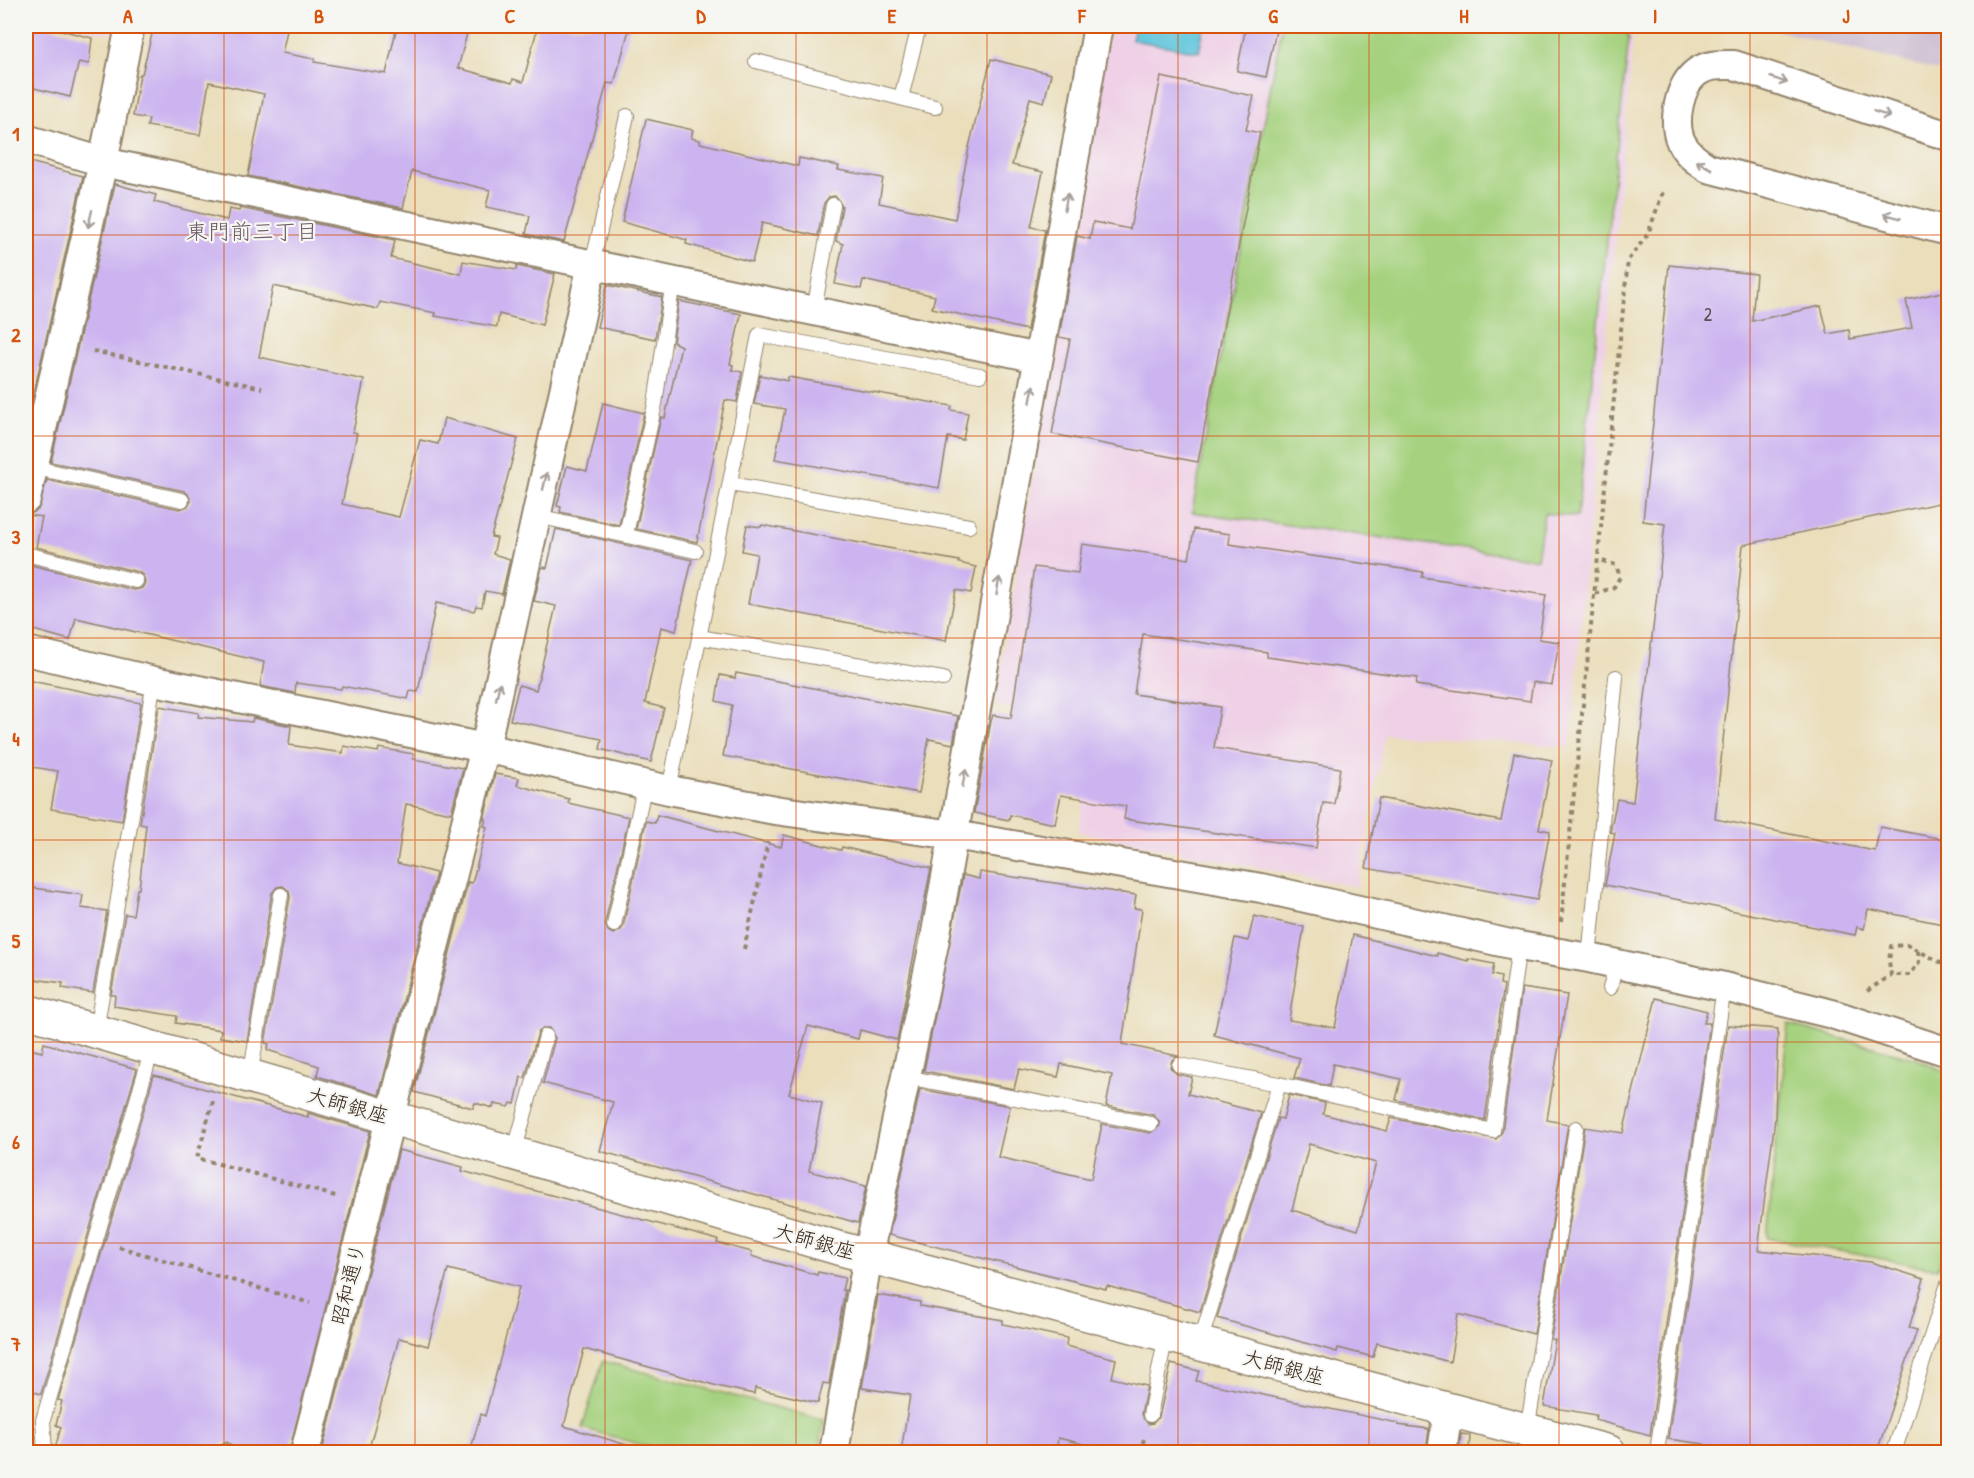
<svg xmlns="http://www.w3.org/2000/svg" width="1974" height="1478" font-family="'Patrick Hand','Klee One',sans-serif">
<style>
.built{fill:#efd0e6}
.industrial{fill:#cdbed2}
.green{fill:#a6d27f;stroke:#707e4e;stroke-width:1.5}
.water{fill:#60c6dd;stroke:#4e787e;stroke-width:1.5}
.building{fill:#ccb4f0;fill-rule:evenodd}
.lines{fill:none;stroke-linecap:round;stroke-linejoin:round}
.service-casing{stroke:#92846c;stroke-width:16}
.minor-casing{stroke:#92846c;stroke-width:32}
.tertiary-casing{stroke:#92846c;stroke-width:36}
.path{stroke:#92846c;stroke-width:4;stroke-dasharray:4.5 4.5;stroke-linecap:butt}
.service{stroke:#fff;stroke-width:14}
.minor{stroke:#fff;stroke-width:28}
.tertiary{stroke:#fff;stroke-width:33}
.oneway{stroke:#a79f9a}
.grid{fill:none;stroke:#d7540e;stroke-width:1.5;stroke-opacity:0.55}
.labels{text-anchor:middle;dominant-baseline:central;stroke-width:4.5;stroke-linejoin:round;paint-order:stroke}
.number-label{font-size:18px;fill:#5f4c52}
.street-label{font-size:21px;fill:#3b2a1e;stroke:#f6f6f2}
.neighbourhood-label{font-size:22px;fill:#6e5a68;stroke:#f6f6f2}
.neatline{fill:none;stroke:#d7540e;stroke-width:2}
.grid-label{font-size:20px;text-anchor:middle;font-weight:bold;fill:#d7540e}
</style>
<rect width="100%" height="100%" fill="#f6f6f2"/>
<filter id="ink" filterUnits="userSpaceOnUse"><feTurbulence type="fractalNoise" baseFrequency=".0167" numOctaves="2"/><feDisplacementMap in="SourceGraphic" scale="12" xChannelSelector="R" yChannelSelector="G"/><feConvolveMatrix kernelMatrix="1 2 1 2 8 2 1 2 1" color-interpolation-filters="sRGB"/></filter>
<filter id="wash" filterUnits="userSpaceOnUse"><feTurbulence type="fractalNoise" baseFrequency=".008" numOctaves="4" result="noise"/><feDisplacementMap in="SourceGraphic" scale="24" xChannelSelector="R" yChannelSelector="G"/><feGaussianBlur stdDeviation="1.35" result="paint"/><feColorMatrix in="noise" values="0 0 0 0 0 0 0 0 0 0 0 0 0 0 0 0 0 1.4 0 .05"/><feComposite in="paint" operator="in"/></filter>
<g filter="url(#wash)">
<rect width="100%" height="100%" fill="#eadebb"/>
<!-- built -->
<g class="built">
<path d="M74 26H114L112 34Z"/>
<path d="M1110 26 1634 27 1570 747 1385 734 1357 887 1078 832 1098 727 994 705Z"/>
</g>
<!-- industrial -->
<path class="industrial" d="M1759 26H1948V73Z"/>
<!-- green -->
<g class="green">
<path d="M1282 26H1622L1629 38 1577 517 1544 513 1537 559 1192 512Z"/>
<path d="M1788 1024 1917 1059 1948 1073V1236L1938 1269 1767 1238Z"/>
<path d="M603 1361 824 1420 819 1452H667L582 1428Z"/>
</g>
<!-- water -->
<path class="water" d="M1135 26H1204L1199 52 1132 40Z"/>
<g id="blocks">
<!-- building -->
<g class="building">
<path d="M26 26H45L92 38 89 64 79 62 70 97 26 86Z"/>
<path d="M154 26H288L282 53 315 59 314 62 386 74 397 26H469L458 68 512 83 513 79 523 82 538 26H630L614 84 607 83 564 242 526 234 530 216 486 207 490 190 412 171 403 208 248 176 264 94 209 82 200 135 147 126 149 119 133 116 140 74H142Z"/>
<path d="M1246 26H1277L1266 77 1237 71Z"/>
<path d="M991 59 1051 74 1044 102 1030 98 1012 165 1043 172 1031 227 1045 230 1027 330 932 308 935 296 863 280 861 289 835 284 843 244 836 241 842 206 835 196 829 197 824 203 818 236 762 223 752 262 686 244 687 240 622 222 646 119 693 130 691 138 700 140V143L798 166 799 158 839 166 838 170 883 178 879 203 955 219 969 147Z"/>
<path d="M1161 77 1254 96 1246 130 1260 133 1198 462 1052 434 1070 339 1059 337 1077 236 1090 239 1093 222 1130 229Z"/>
<path d="M26 161 83 176 26 427Z"/>
<path d="M115 184 156 195 154 202 227 220 229 209 239 211 240 208 395 240 391 258 461 274 463 261 516 270 517 266 555 274 542 325 499 314 497 327 435 316 436 313 380 302 378 309 273 286 259 357 364 380 353 432 357 433 342 504 399 517 420 440 438 444 444 418 518 439 491 537 497 538 493 554 510 559 502 594 485 591 482 607 476 606 474 611 436 603 418 692 410 691 408 699 342 686 341 689 296 683 295 693 260 686 264 662 76 618 70 640 26 628V588L31 565 134 590 142 588 145 583 143 575 138 572 36 547 42 517 28 515 38 510 47 480 180 509 188 506 191 501 188 494 184 491 51 462Z"/>
<path d="M1669 265 1756 274 1752 321 1821 306 1828 334 1849 330 1850 339 1912 328 1906 300 1942 292 1948 321V501L1743 545 1715 819 1875 851 1880 827 1948 840V925L1868 909 1864 929 1857 927 1855 935 1605 885 1615 833 1610 832 1617 799 1633 802 1665 524 1643 521Z"/>
<path d="M607 285 662 297 655 339 597 327Z"/>
<path d="M679 301 741 314 730 364 733 365 732 370 742 372 737 402 725 400 697 542 636 529 661 417 665 418 681 346 673 342Z"/>
<path d="M760 375 788 381V377L952 406 951 410 968 413 963 440 948 437 939 488 775 459 785 409 754 404Z"/>
<path d="M603 403 644 413 619 525 560 512 561 507 557 506 567 466 587 471Z"/>
<path d="M747 525 761 527 762 525 959 561V563L976 567 971 593 956 590 946 641 748 604 757 554 742 551Z"/>
<path d="M556 529 692 560 676 631 661 627 645 703 664 708 651 762 600 749 602 739 510 720 519 685 536 690 556 606 534 601 542 567 547 568Z"/>
<path d="M1194 529 1230 534 1229 544 1423 572 1422 577 1546 595 1539 639 1559 642 1552 685 1533 682 1530 701 1416 685 1417 678 1267 657V652L1143 634 1134 694 1220 707 1214 748 1340 768 1334 804 1323 803 1316 848 1124 819 1126 806 1061 795 1055 824 1010 815 1009 820 974 813 991 721 993 715 1011 718 1034 567 1078 573 1082 544 1189 559Z"/>
<path d="M736 673 958 716 953 744 929 739 919 793 723 756 732 705 716 701 720 675 735 678Z"/>
<path d="M26 680 141 703 122 821 51 809 58 771 26 766Z"/>
<path d="M159 706 199 713 198 717 252 722 253 718 291 726 289 745 343 753 344 746 378 752 379 748 414 754 413 759 463 768 451 813 406 804 397 863 436 873 379 1095 317 1076 319 1066 267 1050 269 1044 265 1043 290 897 289 891 283 886 277 887 272 893 247 1041 220 1037 221 1030 176 1023 177 1016 114 1006 115 995H111L125 914 133 915 137 889H139L146 825 140 824Z"/>
<path d="M1514 753 1552 760 1539 829 1550 831 1537 900 1366 868 1379 798 1501 821Z"/>
<path d="M495 774 519 778 517 785 569 799 568 803 629 817 605 923 608 931 613 934 620 931 623 927 646 821 655 823 657 815 781 847 784 835 841 850 842 847 931 868 897 1040 860 1030 858 1039 808 1026 789 1094 822 1103 809 1171 866 1186 858 1223 600 1151 613 1102 543 1083 555 1038 549 1028H543L538 1033 525 1078 521 1077 515 1104 511 1103 509 1107 494 1104 493 1108 475 1103 473 1108 414 1092 468 882 472 883 487 827 484 826 486 819H484Z"/>
<path d="M980 872 1136 895 1134 908 1142 909 1122 1044 1178 1056 1172 1060 1170 1067 1177 1074 1192 1077 1188 1094 1261 1113 1200 1312 1107 1286 1106 1289 889 1235 920 1089 1010 1106 998 1157 1091 1179 1102 1124 1150 1133 1160 1126 1159 1121 1153 1115 1106 1106 1112 1075 1061 1064 1058 1077 1019 1069 1014 1089 924 1071 963 875 979 879Z"/>
<path d="M26 887 83 895 81 908 107 911 93 993 62 988 63 983 26 978Z"/>
<path d="M1254 916 1304 927 1289 1020 1335 1028 1353 935 1437 956V953L1468 961V959L1494 964 1492 975 1501 977 1500 984 1504 985 1485 1120 1396 1100 1401 1079 1333 1064 1329 1086 1294 1078 1300 1058 1214 1035 1235 938 1248 941Z"/>
<path d="M1522 988 1567 995 1547 1120 1568 1124 1534 1334 1458 1314 1450 1362 1377 1343 1373 1357 1338 1348 1337 1352 1217 1318 1278 1118 1283 1119 1289 1095 1325 1103 1323 1114 1387 1131 1391 1118 1496 1139 1502 1132ZM1309 1144 1376 1163 1358 1230 1292 1210Z"/>
<path d="M1656 998 1707 1011 1704 1023H1710L1650 1435 1595 1420 1596 1415 1544 1406 1555 1340 1551 1339 1585 1127 1623 1133Z"/>
<path d="M1728 1025 1778 1029 1775 1119 1758 1250 1871 1262 1924 1279 1909 1328 1917 1330 1877 1452H1724L1703 1449 1704 1444 1668 1439Z"/>
<path d="M44 1043 137 1069 41 1394 26 1389V1048L42 1052Z"/>
<path d="M154 1075 308 1117V1113L370 1131 289 1452H235L233 1446 227 1442 219 1446 217 1452H54L61 1427 56 1425 62 1401 58 1400Z"/>
<path d="M399 1150 463 1167 462 1171 718 1240 717 1243 752 1252 751 1256 817 1275 818 1272 845 1278 842 1290H845L829 1384 823 1383 818 1403 755 1388 754 1394 721 1387 584 1349 564 1426 627 1445 626 1452H470L481 1414 485 1416 519 1287 448 1269 428 1346 399 1338 368 1452H322Z"/>
<path d="M878 1295 920 1302V1306L1003 1320V1324L1067 1338 1066 1346 1116 1359 1112 1378 1147 1386 1141 1414 1148 1424 1153 1423 1159 1417 1171 1364 1199 1371 1196 1381 1398 1423V1425L1429 1429 1426 1452H1217L1180 1445 1178 1452H1117L1058 1438 1056 1452H901L910 1395 862 1388Z"/>
<path d="M1461 1434 1470 1435 1469 1452H1459Z"/>
</g>
</g>
</g>
<g filter="url(#ink)">
<use href="#blocks" fill-opacity="0" stroke="#92846c" stroke-width="1.5"/>
<g class="lines">
<defs>
<g id="service">
<path d="M756 61 935 107"/>
<path d="M901 98 919 26"/>
<path d="M592 264 627 116"/>
<path d="M814 310 833 205"/>
<path d="M32 467 182 500"/>
<path d="M730 484 969 526"/>
<path d="M537 516 695 551"/>
<path d="M626 534 655 404 673 281"/>
<path d="M26 554 136 581"/>
<path d="M699 637 943 679"/>
<path d="M669 790 759 335 980 375"/>
<path d="M614 925 645 784"/>
<path d="M1589 958 1616 677"/>
<path d="M1610 988 1616 965"/>
<path d="M96 1031 154 681"/>
<path d="M1179 1065 1279 1084"/>
<path d="M250 1076 281 895"/>
<path d="M906 1077 1151 1124"/>
<path d="M514 1153 546 1036"/>
<path d="M1200 1343 1279 1084 1493 1131 1519 946"/>
<path d="M1150 1415 1166 1335"/>
<path d="M1527 1431 1576 1128"/>
<path d="M45 1452 43 1420 152 1049"/>
<path d="M226 1452V1451"/>
<path d="M1657 1452 1724 987"/>
<path d="M1894 1452 1948 1284"/>
</g>
<g id="minor">
<path d="M1948 136 1734 65C1721 65 1708 64 1697 72 1679 85 1672 122 1681 142 1687 154 1697 161 1708 168L1948 231"/>
<path d="M26 139 103 162 1038 358"/>
<path d="M26 499 103 162 130 26"/>
<path d="M26 651 154 681 485 748 669 790 775 810 954 835 1261 888 1519 946 1589 958 1724 987 1832 1014 1948 1052"/>
<path d="M305 1452 485 748 592 264"/>
<path d="M834 1452 868 1256 934 944 1098 26"/>
<path d="M1442 1452 1448 1410"/>
</g>
<path id="tertiary" d="M26 1011 838 1248 1609 1452"/>
</defs>
<!-- service casing -->
<use href="#service" class="service-casing"/>
<!-- minor casing -->
<use href="#minor" class="minor-casing"/>
<!-- tertiary casing -->
<use href="#tertiary" class="tertiary-casing"/>
<!-- path -->
<g class="path">
<path d="M93 351 262 388"/>
<path d="M1595 594 1614 587 1620 577 1616 565 1599 560"/>
<path d="M1561 922 1628 260 1648 234 1664 189"/>
<path d="M744 949 768 842"/>
<path d="M1918 951 1919 962 1910 975H1891L1889 961 1891 946 1907 945 1948 966"/>
<path d="M1867 991 1891 975"/>
<path d="M213 1101 197 1158 339 1197"/>
<path d="M119 1247 310 1303"/>
<path d="M1140 1452 1144 1439"/>
</g>
<!-- service -->
<use href="#service" class="service"/>
<!-- minor -->
<use href="#minor" class="minor"/>
<!-- tertiary -->
<use href="#tertiary" class="tertiary"/>
</g>
<!-- one-way arrows -->
<defs><path id="oneway-shaft" d="M-6 0H5M1.5-3L5.5 0L1.5 3" fill="none" stroke-width="1.6" stroke-linecap="round" stroke-linejoin="round" transform="scale(1.5)"/></defs>
<g class="oneway">
<use href="#oneway-shaft" transform="translate(1779 80) rotate(18)"/>
<use href="#oneway-shaft" transform="translate(1882 114) rotate(18)"/>
<use href="#oneway-shaft" transform="translate(1704 165) rotate(-151)"/>
<use href="#oneway-shaft" transform="translate(1066 202) rotate(-80)"/>
<use href="#oneway-shaft" transform="translate(1892 216) rotate(-165)"/>
<use href="#oneway-shaft" transform="translate(90 219) rotate(103)"/>
<use href="#oneway-shaft" transform="translate(1032 394) rotate(-80)"/>
<use href="#oneway-shaft" transform="translate(545 481) rotate(-77)"/>
<use href="#oneway-shaft" transform="translate(998 586) rotate(-80)"/>
<use href="#oneway-shaft" transform="translate(498 691) rotate(-77)"/>
<use href="#oneway-shaft" transform="translate(964 778) rotate(-80)"/>
</g>
</g>
<!-- grid -->
<path class="grid" d="M224 26V1452M415 26V1452M605 26V1452M796 26V1452M987 26V1452M1178 26V1452M1369 26V1452M1559 26V1452M1750 26V1452M26 235H1948M26 436H1948M26 638H1948M26 840H1948M26 1042H1948M26 1243H1948"/>
<g class="labels">
<!-- number labels -->
<g class="number-label">
<text x="1708" y="314">2</text>
</g>
<!-- street labels -->
<g class="street-label">
<text transform="translate(348 1105) rotate(16)">大師銀座</text>
<text transform="translate(815 1241) rotate(16)">大師銀座</text>
<text transform="translate(348 1284) rotate(-76)">昭和通り</text>
<text transform="translate(1284 1367) rotate(15)">大師銀座</text>
</g>
<!-- neighbourhood labels -->
<g class="neighbourhood-label">
<text x="252" y="231">東門前三丁目</text>
</g>
</g>
<!-- margin -->
<rect width="1974" height="1478" fill="none" stroke="#f6f6f2" stroke-width="66"/>
<rect x="33" y="33" width="1908" height="1412" class="neatline"/>
<g class="grid-label">
<text x="128" y="23">A</text>
<text x="319" y="23">B</text>
<text x="510" y="23">C</text>
<text x="701" y="23">D</text>
<text x="892" y="23">E</text>
<text x="1082" y="23">F</text>
<text x="1273" y="23">G</text>
<text x="1464" y="23">H</text>
<text x="1655" y="23">I</text>
<text x="1846" y="23">J</text>
<text x="16" y="141">1</text>
<text x="16" y="342">2</text>
<text x="16" y="544">3</text>
<text x="16" y="746">4</text>
<text x="16" y="948">5</text>
<text x="16" y="1149">6</text>
<text x="16" y="1351">7</text>
</g>
</svg>
